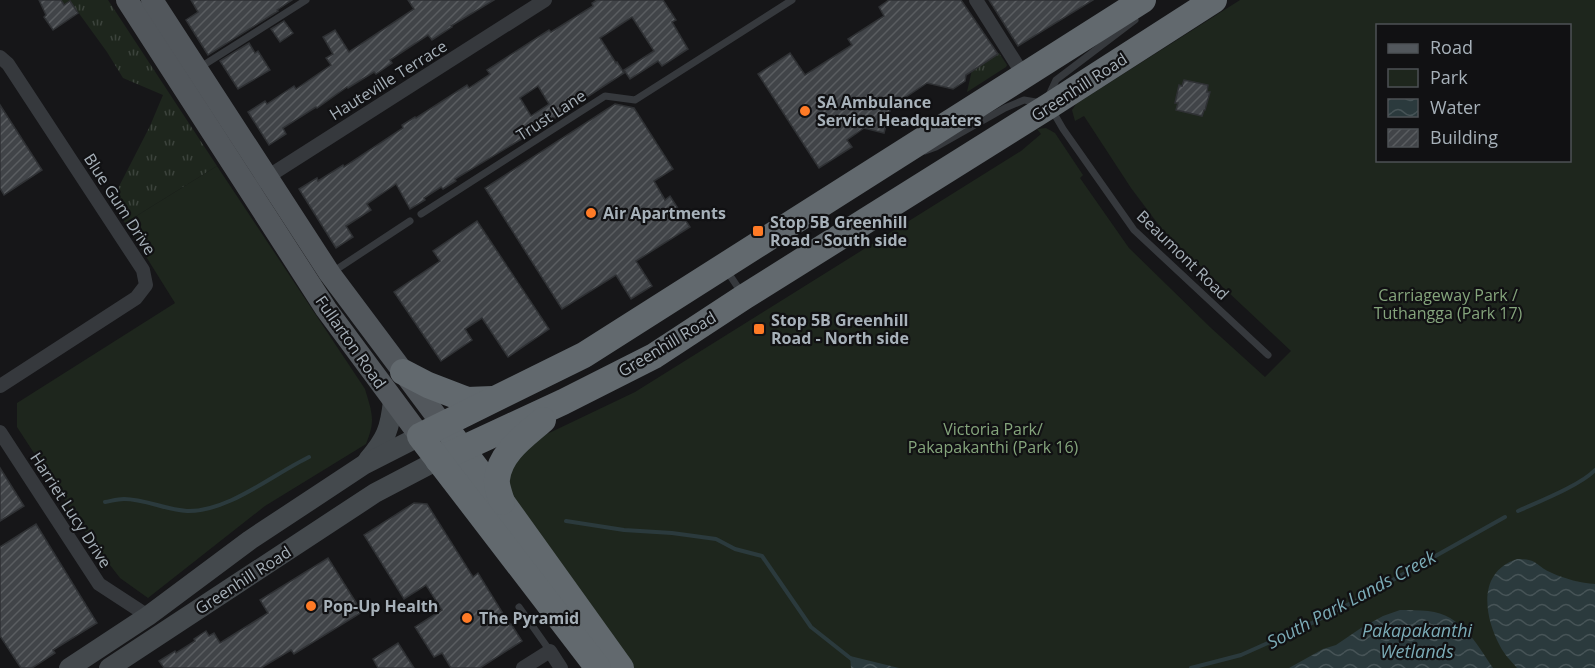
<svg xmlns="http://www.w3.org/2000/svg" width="1595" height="668" font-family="'Open Sans',sans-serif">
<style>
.grass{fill:url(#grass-tufts)}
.park{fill:#1e261d;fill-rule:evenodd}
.water{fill:url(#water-waves)}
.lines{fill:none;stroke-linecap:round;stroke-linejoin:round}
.stream{stroke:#2b3a3d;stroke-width:4}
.building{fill:url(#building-hatch);stroke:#2f3134;stroke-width:1.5;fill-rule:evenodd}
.lane{stroke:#36393d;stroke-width:7}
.street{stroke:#36393d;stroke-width:14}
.secondary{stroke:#44494d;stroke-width:20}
.primary{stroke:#52575c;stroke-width:22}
.highway{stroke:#62696e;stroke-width:26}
.poi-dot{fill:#ff7b26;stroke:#111113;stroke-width:2}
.labels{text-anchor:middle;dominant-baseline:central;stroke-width:4.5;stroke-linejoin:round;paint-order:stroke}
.street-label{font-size:16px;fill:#a7b1b9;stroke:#111113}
.poi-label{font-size:16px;font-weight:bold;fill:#a7b1b9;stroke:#111113;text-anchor:start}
.park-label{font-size:16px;fill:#85a57c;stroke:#111113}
.water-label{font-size:18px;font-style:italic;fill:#7babb6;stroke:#111113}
</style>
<defs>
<pattern id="grass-tufts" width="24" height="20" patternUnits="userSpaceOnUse" patternTransform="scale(1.5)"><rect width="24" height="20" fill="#1e261d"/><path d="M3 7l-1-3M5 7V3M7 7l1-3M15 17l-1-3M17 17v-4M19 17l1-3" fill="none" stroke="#3c433c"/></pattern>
<pattern id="water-waves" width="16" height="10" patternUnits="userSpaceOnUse" patternTransform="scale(1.5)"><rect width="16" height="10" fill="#2b3a3d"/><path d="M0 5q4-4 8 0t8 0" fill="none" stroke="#475457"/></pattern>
<pattern id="building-hatch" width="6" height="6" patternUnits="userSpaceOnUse" patternTransform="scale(1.5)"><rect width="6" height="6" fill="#414448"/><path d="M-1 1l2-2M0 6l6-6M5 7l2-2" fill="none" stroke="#5a5d60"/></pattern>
</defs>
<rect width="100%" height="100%" fill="#161618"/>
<!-- grass -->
<g class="grass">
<path d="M61 0H108L217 166 125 223 111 202 150 126 163 95 123 78 107 52 70 1 64 5Z"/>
<path d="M999 53 1007 65 1006 67 967 92 972 70Z"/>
</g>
<!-- park -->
<g class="park">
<path d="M1240 0H1595V668H634L508 494 505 473 527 445 547 434 635 392 1021 151 1041 134 1037 129 1046 128 1055 133 1083 175 1080 178 1129 248 1211 328 1265 377 1291 351 1164 232 1131 188 1084 116 1075 121 1072 110 1076 104ZM1378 26H1570V160H1378Z"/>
<path d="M217 166 365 389C372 413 376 420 366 444L265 506 148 598 120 578 92 542 17 427V403L175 303 125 223Z"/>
</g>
<!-- water -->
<g class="water">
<path d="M1517 559C1539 559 1535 566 1552 573 1565 579 1581 583 1595 584V668H1517C1511 661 1504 654 1500 646 1484 616 1477 572 1517 559Z"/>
<path d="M1400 610C1409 610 1419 610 1428 611 1462 615 1476 643 1493 668H1289L1323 649 1336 645 1361 628 1383 616Z"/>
<path d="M850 656 899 668H851Z"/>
</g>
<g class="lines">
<!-- stream -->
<g class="stream">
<path d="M105 502C111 501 118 499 124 499 145 499 166 510 187 511 228 512 272 475 309 457"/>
<path d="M1518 511C1538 502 1581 485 1595 470"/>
<path d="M566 521 624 530 672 533 716 539 735 549 762 556 811 627 854 661"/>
<path d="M1191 668 1241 655 1306 626 1357 600 1505 517"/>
</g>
</g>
<!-- building -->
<g class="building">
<path d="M39 0H61L64 5 70 1 78 13 53 30 44 17 46 15Z"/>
<path d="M191 0H292L277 10 278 11 208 55 186 20 198 12Z"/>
<path d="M408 0H494L451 26 452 27 432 40 428 35 390 60 392 63 376 74 374 72 348 88 347 87 317 108 316 107 283 128 286 134 269 145 248 112 265 101 267 104 294 86 296 89 331 65 326 58 333 54 323 37 335 30 349 52 414 9Z"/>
<path d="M597 0H663L676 20 672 22 688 49 662 66 658 61 630 79 624 70 654 51 632 17 600 38 616 63 617 62 624 73 530 134 455 179 456 181 443 189 441 187 424 198 425 200 410 209 396 184 367 204 371 210 346 226 353 237 336 248 299 189 317 178 318 181 343 165 344 167 403 128 402 125 415 117 416 118 467 85 469 88 490 74 487 70 549 30 551 32 593 6 592 3ZM538 86 549 104 531 116 520 98Z"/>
<path d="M889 0H961L998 54 966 75 965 81 953 89 927 83 891 107 884 133 864 128 847 140 852 147 819 168 758 74 790 53 805 75 852 45 848 39 884 16 879 7Z"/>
<path d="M989 0H1093L1018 46Z"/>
<path d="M284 21 293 33 280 42 271 29Z"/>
<path d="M249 43 255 53 258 51 270 70 238 89 220 61Z"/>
<path d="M1184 80 1208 85 1207 92H1210L1205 110H1204L1202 116 1176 110 1178 103H1175L1179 85 1182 86Z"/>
<path d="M615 104 634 108 673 169 654 181 665 200 670 196 690 227 636 261 652 286 631 299 616 275 562 309 485 188Z"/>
<path d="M0 105 42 170 4 195 0 188Z"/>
<path d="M477 221 549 329 508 357 482 318 465 329 472 340 441 361 394 292 440 261 433 251Z"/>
<path d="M0 468 24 506 0 521Z"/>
<path d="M414 503 427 504 473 577 478 573 510 625 511 624 522 641 480 668H451L442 653 434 657 415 627 442 610 426 585 404 599 364 535Z"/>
<path d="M36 524 97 623 53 650 55 653 32 668H21L0 636V547Z"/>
<path d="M328 558 362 612 294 654 291 650 261 668H164L159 661 175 651 176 653 195 641 194 639 206 631 209 636 214 633 220 643 268 613 260 600Z"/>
<path d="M398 643 414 668H378L373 659Z"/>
</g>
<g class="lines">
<!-- lane -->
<g class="lane">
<path d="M199 68 306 0"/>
<path d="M1049 97 1050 93 1056 80 1135 20"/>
<path d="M1052 110 1063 129 1134 230 1268 355"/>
<path d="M925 151 936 147 1005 108 1024 100 1042 103"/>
<path d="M421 214 605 96 635 100 792 0"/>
<path d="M727 271 741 292"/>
<path d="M331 273 410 221"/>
<path d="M519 607 550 651"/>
</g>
<!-- street -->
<g class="street">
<path d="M976 0 1024 76"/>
<path d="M0 57 8 64 143 270 146 285 136 298 0 386"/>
<path d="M261 181 545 0"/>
<path d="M0 432 99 584 148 616"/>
<path d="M523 668 550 651 561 668"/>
</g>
<!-- secondary -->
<g class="secondary">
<path d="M368 460C386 439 390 429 393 401"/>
<path d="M69 668 148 616 250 540 365 464 420 436"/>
<path d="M109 668 375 493 438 460"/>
</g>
<!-- primary -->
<g class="primary">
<path d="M127 0 326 309 420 436"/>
<path d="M152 0 330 274 443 425"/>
</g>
<!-- highway -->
<g class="highway">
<path d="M403 372 428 385 467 400 493 399"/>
<path d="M452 436 502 502 621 668"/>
<path d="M438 460 563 402 654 356 744 297 1049 106 1214 0"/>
<path d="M502 502C500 495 496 486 497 479 500 452 525 436 543 420"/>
<path d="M598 668 420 436 584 355 1143 0"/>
</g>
</g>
<!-- markers -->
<g class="poi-dot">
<circle cx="805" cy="111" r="6"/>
<circle cx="591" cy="213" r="6"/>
<rect x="752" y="225" width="12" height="12" rx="3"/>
<rect x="753" y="323" width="12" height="12" rx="3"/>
<circle cx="311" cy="606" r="6"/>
<circle cx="467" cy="618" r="6"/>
</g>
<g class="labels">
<!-- street labels -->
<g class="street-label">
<text transform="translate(388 80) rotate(-32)">Hauteville Terrace</text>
<text transform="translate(1079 87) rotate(-33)">Greenhill Road</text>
<text transform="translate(551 115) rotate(-33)">Trust Lane</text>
<text transform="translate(120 204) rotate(57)">Blue Gum Drive</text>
<text transform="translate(1183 255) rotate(44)">Beaumont Road</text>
<text transform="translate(351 342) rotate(55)">Fullarton Road</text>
<text transform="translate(667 344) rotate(-31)">Greenhill Road</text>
<text transform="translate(71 510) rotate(57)">Harriet Lucy Drive</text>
<text transform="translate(243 580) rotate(-33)">Greenhill Road</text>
</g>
<!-- poi labels -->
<g class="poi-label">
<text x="817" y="102">SA Ambulance<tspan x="817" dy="18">Service Headquaters</tspan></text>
<text x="603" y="213">Air Apartments</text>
<text x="770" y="222">Stop 5B Greenhill<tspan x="770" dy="18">Road - South side</tspan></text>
<text x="771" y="320">Stop 5B Greenhill<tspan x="771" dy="18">Road - North side</tspan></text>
<text x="323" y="606">Pop-Up Health</text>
<text x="479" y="618">The Pyramid</text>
</g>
<!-- park labels -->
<g class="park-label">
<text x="1448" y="295">Carriageway Park /<tspan x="1448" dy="18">Tuthangga (Park 17)</tspan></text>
<text x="993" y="429">Victoria Park/<tspan x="993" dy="18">Pakapakanthi (Park 16)</tspan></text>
</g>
<!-- water labels -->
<g class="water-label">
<text transform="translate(1351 599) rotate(-28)">South Park Lands Creek</text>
<text x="1417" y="630">Pakapakanthi<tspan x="1417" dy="21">Wetlands</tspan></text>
</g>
</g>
<!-- legend -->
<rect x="1376" y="24" width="195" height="138" fill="#111113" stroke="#4d5155" stroke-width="1.5"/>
<rect x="1388" y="44" width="30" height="9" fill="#52575c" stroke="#4d5155" stroke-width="1.5"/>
<text x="1430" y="54" font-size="18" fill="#a7b1b9">Road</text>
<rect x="1388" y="69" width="30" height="18" fill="#1e261d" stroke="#4d5155" stroke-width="1.5"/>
<text x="1430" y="84" font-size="18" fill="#a7b1b9">Park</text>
<rect x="1388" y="99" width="30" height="18" fill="url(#water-waves)" stroke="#4d5155" stroke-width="1.5"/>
<text x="1430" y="114" font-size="18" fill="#a7b1b9">Water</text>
<rect x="1388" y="129" width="30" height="18" fill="url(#building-hatch)" stroke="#4d5155" stroke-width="1.5"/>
<text x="1430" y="144" font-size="18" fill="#a7b1b9">Building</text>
</svg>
